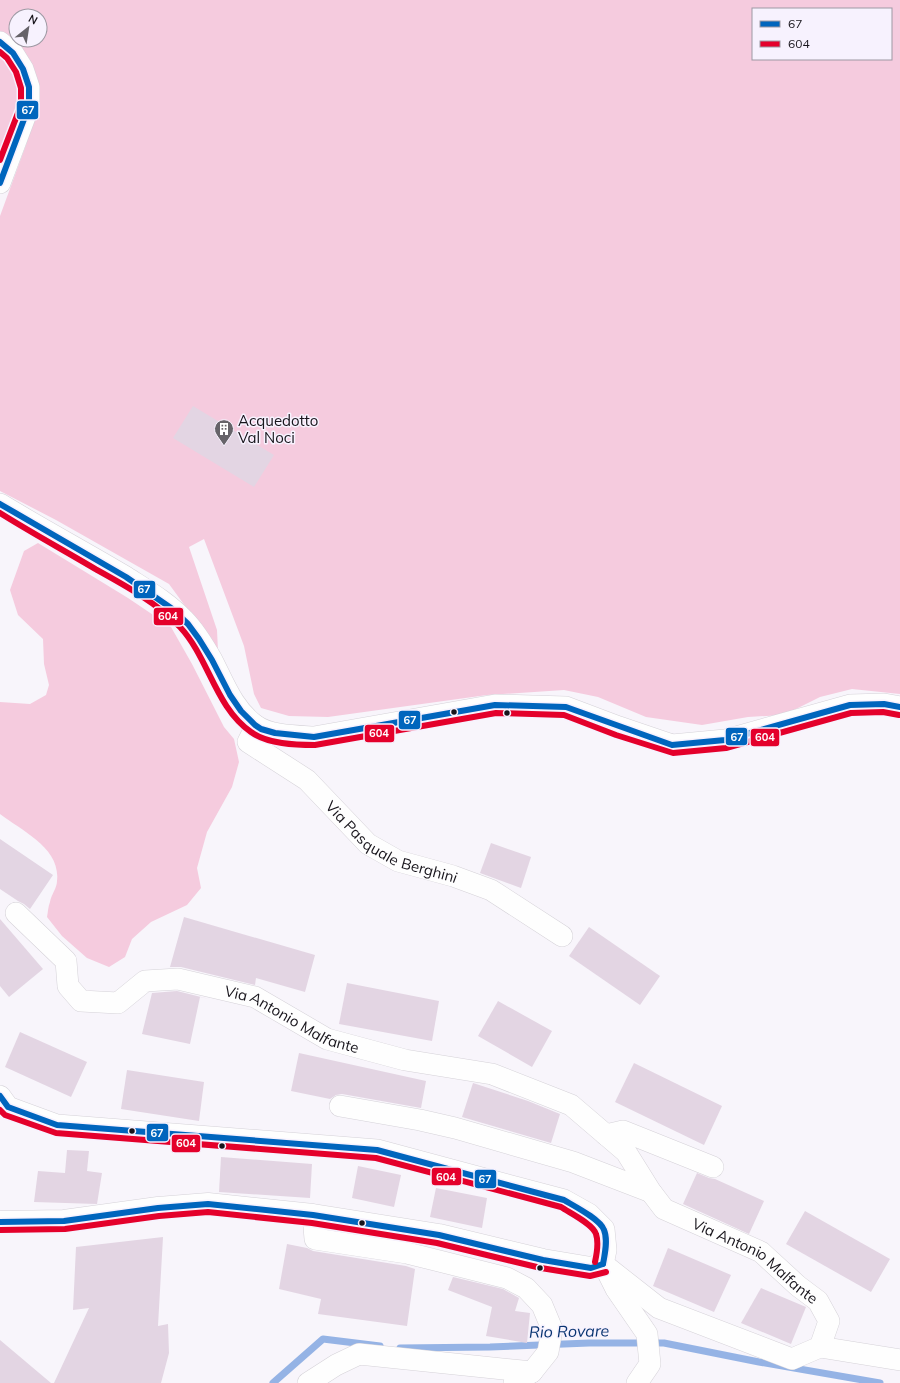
<svg xmlns="http://www.w3.org/2000/svg" width="900" height="1383" font-family="Mulish,sans-serif">
<style>
.green{fill:#f5cbde;fill-rule:evenodd}
.lines{fill:none;stroke-linecap:round;stroke-linejoin:round}
.stream{stroke:#95b3e5;stroke-width:7}
.building{fill:#e3d5e3}
.street-casing{stroke:#d5d2d8;stroke-width:22}
.secondary-casing{stroke:#d5d2d8;stroke-width:23}
.street{stroke:#fefefe;stroke-width:21}
.secondary{stroke:#fefefe;stroke-width:22}
.bus-1-casing{stroke:#f7f2fe;stroke-width:9}
.bus-2-casing{stroke:#f7f2fe;stroke-width:9}
.bus-1{stroke:#0065bd;stroke-width:6}
.bus-2{stroke:#e4002b;stroke-width:6}
.bus-dot{fill:#17141b;stroke:#f7f2fe;stroke-width:1.5}
.labels{text-anchor:middle;dominant-baseline:central;stroke-width:3;stroke-linejoin:round;paint-order:stroke}
.poi-label{font-size:15px;fill:#17141b;stroke:#f7f2fe;text-anchor:start}
.street-label{font-size:15px;fill:#17141b;stroke:#f7f2fe}
.water-label{font-size:16px;font-style:italic;fill:#093471;stroke:#f7f2fe}
.line-badge{stroke:#f7f2fe;stroke-width:1.5}
.badge-label{font-size:11px;text-anchor:middle;font-weight:bold;fill:#fff}
</style>
<rect width="100%" height="100%" fill="#f8f5fb"/>
<!-- green -->
<g class="green">
<path d="M0 0H900V694L852 689 820 697 784 715 748 717 702 725 646 717 598 697 564 690 487 695 328 717 289 716 261 708 254 694 244 646 204 539 189 547 217 630 218 651 169 584 56 520 0 491V216L26 145 40 99V88L31 66 0 36ZM753 9H891V59H753ZM16 16H40V40H16Z"/>
<path d="M0 54C32 79 12 130 0 161Z"/>
<path d="M38 543 128 598 171 627 192 664 224 727 234 739 239 762 232 787 207 832 197 868 201 888 187 905 151 922 132 939 125 957 109 967 87 958 62 936 47 917C48 912 48 907 50 902 51 895 57 888 57 881 61 848 22 831 0 814V702L30 704 46 695 49 685 44 664 43 639 18 615 10 590 24 551Z"/>
</g>
<g class="lines">
<!-- stream -->
<g class="stream">
<path d="M400 1348 490 1347 589 1343H664L759 1362 880 1383"/>
<path d="M273 1383 323 1339 380 1346"/>
</g>
</g>
<!-- building -->
<g class="building">
<path d="M193 406 274 455 254 487 173 438Z"/>
<path d="M0 839 53 875 30 909 24 904 18 901 0 889Z"/>
<path d="M491 843 531 857 521 888 480 873Z"/>
<path d="M184 917 315 955 305 992 256 978 255 985 181 967H170Z"/>
<path d="M0 919 43 969 9 997 0 986Z"/>
<path d="M589 927 660 976 640 1005 569 956Z"/>
<path d="M347 983 439 1001 432 1041 339 1024Z"/>
<path d="M177 991 209 999 200 997 190 1044 142 1034 152 993Z"/>
<path d="M498 1001 552 1031 532 1067 478 1036Z"/>
<path d="M20 1032 87 1062 71 1097 5 1067Z"/>
<path d="M299 1053 426 1081 421 1108 342 1094 336 1095 330 1099 291 1091Z"/>
<path d="M634 1063 722 1106 704 1145 615 1102Z"/>
<path d="M127 1070 204 1082 199 1121 121 1109Z"/>
<path d="M473 1083 528 1101 560 1114 551 1143 462 1117Z"/>
<path d="M67 1150 89 1151 87 1171 102 1173 97 1204 34 1202 38 1171 65 1173Z"/>
<path d="M221 1157 312 1164 310 1198 219 1192Z"/>
<path d="M358 1166 401 1175 394 1207 352 1198Z"/>
<path d="M697 1173 709 1178 715 1179 764 1201 749 1234 683 1204Z"/>
<path d="M436 1188 487 1198 482 1228 430 1217Z"/>
<path d="M805 1211 890 1259 871 1292 786 1244Z"/>
<path d="M163 1237 158 1326 168 1324 169 1353 161 1383H54L89 1308 73 1310 76 1247Z"/>
<path d="M287 1244 307 1248 313 1251 406 1266 415 1269 407 1326 318 1314 321 1299 279 1289Z"/>
<path d="M668 1248 731 1275 714 1312 653 1286Z"/>
<path d="M453 1277 503 1289 519 1298 515 1311 530 1313 527 1343 486 1336 492 1307 448 1290Z"/>
<path d="M761 1288 806 1307 791 1344 741 1323Z"/>
<path d="M0 1340 51 1383H0Z"/>
</g>
<g class="lines">
<defs>
<g id="street">
<path d="M0 42 13 53 23 69 29 87V106L0 183"/>
<path d="M0 504C41 529 84 552 126 577 146 590 167 602 184 620 195 631 204 646 212 660 224 683 233 709 255 725 269 736 296 736 314 737L495 705 566 707 619 727 672 745 725 740 850 705 884 704 900 707"/>
<path id="s1" d="M256 726 248 742 307 780 368 844 398 861 453 876 491 890 562 936"/>
<path id="s2" d="M16 913 66 961 68 986 81 1001 118 1003 145 981 178 979 255 997 327 1039 405 1060 492 1074 571 1105 626 1152 651 1192 664 1209 761 1252 798 1286 818 1301 829 1321 820 1347 792 1359 659 1308 603 1264"/>
<path d="M0 1096 8 1107 57 1125 377 1150 564 1200 589 1214 604 1229 606 1250 603 1264"/>
<path d="M340 1106 420 1120 455 1128 573 1162 651 1192"/>
<path d="M606 1135 623 1131 713 1167"/>
<path d="M313 1215 315 1239 407 1253 507 1278 526 1288 542 1305 552 1329 548 1352 532 1372 514 1383"/>
<path d="M608 1273 616 1289 647 1334 650 1364 637 1383"/>
<path d="M820 1347 900 1360"/>
<path d="M308 1383 336 1365 359 1354 532 1372"/>
</g>
<path id="secondary" d="M0 1222 64 1221 158 1208 208 1204 313 1215 439 1235 543 1260 591 1268 603 1264"/>
</defs>
<!-- street casing -->
<use href="#street" class="street-casing"/>
<!-- secondary casing -->
<use href="#secondary" class="secondary-casing"/>
<!-- street -->
<use href="#street" class="street"/>
<!-- secondary -->
<use href="#secondary" class="secondary"/>
<defs>
<g id="bus-1">
<path d="M0 42 13 53 23 69 29 87V106L0 183"/>
<path d="M0 504 126 577 171 608 188 624 199 639 212 660 230 695 241 711 255 725 261 729 275 733 314 737 495 705 566 707 672 745 725 740 850 705 884 704 900 707"/>
<path d="M0 1096 8 1107 57 1125 377 1150 564 1200C574 1206 600 1219 604 1230 608 1239 605 1254 603 1264"/>
<path d="M0 1222 64 1221 158 1208 208 1204 313 1215 439 1235 543 1260 591 1268 603 1264"/>
</g>
<g id="bus-2">
<path d="M0 52 7 58 16 72 21 88V105L0 160"/>
<path d="M0 513C32 533 65 551 97 570 126 586 157 603 180 627 209 658 215 707 251 732 268 744 295 745 315 745L496 713 564 715 616 735 673 753 726 748 851 713 883 712 899 715"/>
<path d="M0 1110 5 1115 56 1133 376 1158 561 1207C570 1213 593 1224 596 1234 599 1243 597 1253 595 1262"/>
<path d="M0 1230 65 1229 159 1216 208 1212 312 1223 437 1243 541 1268 590 1276 606 1272"/>
</g>
</defs>
<!-- bus-1 casing -->
<use href="#bus-1" class="bus-1-casing"/>
<!-- bus-2 casing -->
<use href="#bus-2" class="bus-2-casing"/>
<!-- bus-1 -->
<use href="#bus-1" class="bus-1"/>
<!-- bus-2 -->
<use href="#bus-2" class="bus-2"/>
</g>
<!-- icons -->
<defs>
<symbol id="building-pin" viewBox="-11 -11 22 30"><path d="M0 17L-7.5 6A9.5 9.5 0 1 1 7.5 6Z" fill="#666369" stroke="#f7f2fe"/><path d="M-4-6H4V6H1V3H-1V6H-4ZM-2.5-4.3h1.7v1.8h-1.7ZM.8-4.3h1.7v1.8H.8ZM-2.5-1h1.7V.8h-1.7ZM.8-1h1.7V.8H.8Z" fill="#fff"/></symbol>
</defs>
<g fill-rule="evenodd">
<use href="#building-pin" x="213" y="418" width="22" height="30"/>
</g>
<!-- markers -->
<g class="bus-dot">
<circle cx="454" cy="712" r="3.5"/>
<circle cx="507" cy="713" r="3.5"/>
<circle cx="132" cy="1131" r="3.5"/>
<circle cx="222" cy="1146" r="3.5"/>
<circle cx="362" cy="1223" r="3.5"/>
<circle cx="540" cy="1268" r="3.5"/>
</g>
<g class="labels">
<!-- poi labels -->
<g class="poi-label">
<text x="238" y="420">Acquedotto<tspan x="238" dy="17">Val Noci</tspan></text>
</g>
<!-- street labels -->
<g class="street-label">
<text stroke="none"><textPath href="#s1" startOffset="196">Via Pasquale Berghini</textPath></text>
<text stroke="none"><textPath href="#s2" startOffset="341">Via Antonio Malfante</textPath></text>
<text stroke="none"><textPath href="#s2" startOffset="882">Via Antonio Malfante</textPath></text>
</g>
<!-- water labels -->
<g class="water-label">
<text transform="translate(569 1331) rotate(-1)">Rio Rovare</text>
</g>
</g>
<g class="line-badge">
<rect x="16" y="100" width="23" height="20" rx="4" fill="#0065bd"/>
<rect x="133" y="580" width="23" height="19" rx="4" fill="#0065bd"/>
<rect x="153" y="607" width="31" height="19" rx="4" fill="#e4002b"/>
<rect x="398" y="710" width="23" height="20" rx="4" fill="#0065bd"/>
<rect x="364" y="724" width="31" height="19" rx="4" fill="#e4002b"/>
<rect x="725" y="727" width="23" height="19" rx="4" fill="#0065bd"/>
<rect x="750" y="728" width="30" height="19" rx="4" fill="#e4002b"/>
<rect x="146" y="1123" width="23" height="19" rx="4" fill="#0065bd"/>
<rect x="171" y="1134" width="30" height="19" rx="4" fill="#e4002b"/>
<rect x="431" y="1167" width="31" height="19" rx="4" fill="#e4002b"/>
<rect x="474" y="1169" width="23" height="20" rx="4" fill="#0065bd"/>
</g>
<g class="badge-label">
<text x="28" y="114">67</text>
<text x="144" y="593">67</text>
<text x="168" y="620">604</text>
<text x="410" y="724">67</text>
<text x="379" y="737">604</text>
<text x="737" y="741">67</text>
<text x="765" y="741">604</text>
<text x="157" y="1137">67</text>
<text x="186" y="1147">604</text>
<text x="446" y="1181">604</text>
<text x="485" y="1183">67</text>
</g>
<!-- legend -->
<rect x="752" y="8" width="140" height="52" fill="#f7f2fe" stroke="#9d99a3"/>
<rect x="760" y="21" width="20" height="6" fill="#0065bd" stroke="#9d99a3"/>
<text x="788" y="28" font-size="12" fill="#17141b">67</text>
<rect x="760" y="41" width="20" height="6" fill="#e4002b" stroke="#9d99a3"/>
<text x="788" y="48" font-size="12" fill="#17141b">604</text>
<!-- north arrow -->
<g transform="translate(28 28) rotate(30)"><circle r="19" fill="#f7f2fe" stroke="#9d99a3"/>
<path d="M0-3L7 15L0 10L-7 15Z" fill="#666369"/>
<text y="-6" font-size="11" font-weight="bold" text-anchor="middle" fill="#17141b">N</text>
</g>
</svg>
